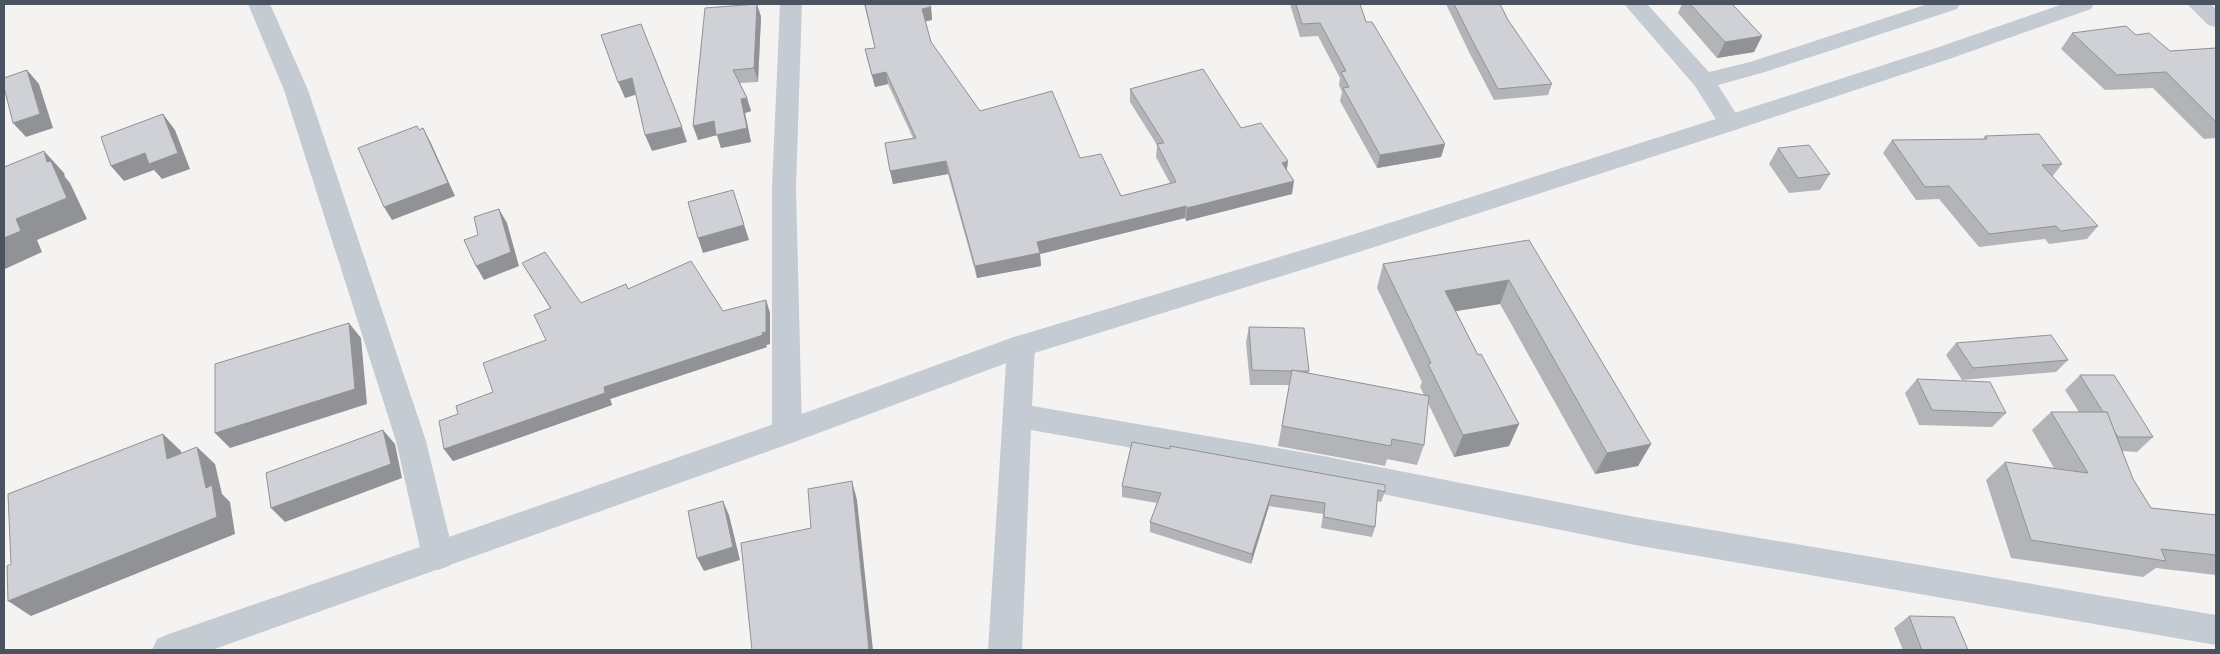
<svg xmlns="http://www.w3.org/2000/svg" width="2220" height="654" font-family="Helvetica,sans-serif">
<style>
.lines{fill:none;stroke-linecap:round;stroke-linejoin:round}
.minor{fill:#c4cbd3;fill-rule:evenodd}
.tertiary{fill:#c4cbd3;fill-rule:evenodd}
.wall{fill:#b2b4b8}
.shaded-wall{fill:#919296}
.building{fill:#cfd1d6;stroke:#919296}
</style>
<rect width="100%" height="100%" fill="#f4f3f2"/>
<g class="lines">
<!-- minor -->
<g class="minor">
<path d="M248 4H270L308 90 426 441 454 556 449 566 438 570 427 566 422 556 396 441 284 90Z"/>
<path d="M780 4H802L796 187 802 432 797 441 787 444 777 441 772 432V187Z"/>
<path d="M1624 4H1647L1709 72 1750 62 1928 4H1960L1957 9 1765 72 1718 85 1742 123 1738 129 1730 131 1722 129 1695 86Z"/>
<path d="M2187 4H2211L2216 9V27L2208 25Z"/>
<path d="M1021 335 1031 338 1035 346 1032 406 1318 455 1635 517 2216 615V645L1635 545 1318 481 1031 430 1022 650H988L1007 346 1011 338Z"/>
</g>
<!-- tertiary -->
<path class="tertiary" d="M2063 4H2094L2091 9 1952 58 1738 129 1359 252 1028 355 797 441 212 650H152L157 639 169 634 777 423 1011 338 1342 238 1722 117 1936 48Z"/>
</g>
<!-- wall -->
<g class="wall">
<path d="M757 4 761 17 758 82 740 83 747 98 751 111 745 113 751 142 721 148 717 135 698 140Z"/>
<path d="M864 4 931 7 932 20 925 21 931 42 980 111 1080 158 1121 196 1170 183 1156 157 1157 145 1130 102V89L1241 128 1288 161 1287 170 1292 194 1186 221 1185 218 1040 254 1041 266 977 278 948 174 893 184 885 143 913 138 888 84 875 87 868 62 865 49 875 48Z"/>
<path d="M1290 4H1360L1366 22 1445 144 1441 157 1377 168 1340 101 1342 92 1339 85 1340 78 1318 36 1300 37Z"/>
<path d="M1446 4H1500L1508 20 1552 84 1548 95 1494 100 1470 54Z"/>
<path d="M1682 4H1732L1762 36 1754 52 1717 58 1678 13Z"/>
<path d="M2072 33 2136 35 2170 51 2216 48V138L2204 139 2153 88 2105 90 2061 49Z"/>
<path d="M1985 136 2062 164 2052 177 2098 226 2087 239 2049 244 2045 239 1979 247 1939 199 1916 200 1883 153 1892 140 1983 139Z"/>
<path d="M1778 148 1830 174 1820 190 1789 193 1769 164Z"/>
<path d="M1529 240 1651 444 1638 466 1595 474 1500 304 1456 311 1478 355 1519 424 1509 446 1454 457 1428 403 1424 445 1417 465 1387 459 1385 466 1278 446 1289 385H1250L1246 342 1249 327 1309 371 1308 373 1424 395 1420 387 1422 382 1377 288 1383 264Z"/>
<path d="M522 263 581 303 628 289 723 311 766 300 770 313V344L766 345 767 347 610 399 612 405 453 461 444 449 458 414 493 392 546 340 550 308Z"/>
<path d="M1956 343 2068 360 2056 372 1962 380 1946 355Z"/>
<path d="M2080 375 2153 437 2137 452 2122 451 2133 479 2151 508 2216 515V575L2156 568 2143 577 2011 558 1986 480 2005 462 2054 468 2032 430 2051 412H2079L2065 390Z"/>
<path d="M1917 379 2006 413 1992 427 1919 425 1905 393Z"/>
<path d="M1132 442 1385 492 1381 502 1377 501 1375 527 1372 537 1321 528 1323 514 1269 506 1251 564 1150 532V522L1157 503 1122 497V486Z"/>
<path d="M1909 616 1968 650H1903L1894 628Z"/>
</g>
<!-- shaded-wall -->
<g class="shaded-wall">
<path d="M757 4 761 17 758 82 754 68Z"/>
<path d="M931 7 932 20 923 22 922 9Z"/>
<path d="M1762 36 1754 52 1717 58 1725 42Z"/>
<path d="M27 70 39 84 53 128 26 137 13 123Z"/>
<path d="M886 72 888 84 875 87 872 75Z"/>
<path d="M632 78 638 94 625 98 618 82Z"/>
<path d="M747 98 751 111 745 113 751 142 721 148 717 135 698 140 693 126 714 121 741 99Z"/>
<path d="M163 114 175 130 190 169 162 179 154 170 124 181 111 166Z"/>
<path d="M682 127 687 142 652 151 645 135Z"/>
<path d="M423 128 430 141 455 196 392 220 384 207Z"/>
<path d="M1445 144 1441 157 1377 168 1380 155Z"/>
<path d="M44 151 64 173 65 177 70 183 87 219 37 240 42 252 5 269 4 267V238L16 219 47 162Z"/>
<path d="M946 161 948 174 893 184 890 171Z"/>
<path d="M1288 161 1286 173 1282 163Z"/>
<path d="M1294 181 1292 194 1186 221 1187 208Z"/>
<path d="M733 190 749 240 703 253 698 238Z"/>
<path d="M1186 206 1185 218 1040 254 1041 266 977 278 975 266 1037 242Z"/>
<path d="M499 209 507 223 519 266 484 280 476 266Z"/>
<path d="M1509 280 1500 304 1438 314 1445 291Z"/>
<path d="M766 300 770 313V344L766 345 767 347 610 399 612 405 453 461 444 449 604 387 762 333Z"/>
<path d="M349 323 361 338 367 404 230 448 215 433Z"/>
<path d="M1519 424 1509 446 1454 457 1463 435Z"/>
<path d="M383 430 395 444 402 478 285 522 271 508Z"/>
<path d="M163 434 181 451 185 476 167 459Z"/>
<path d="M1651 444 1638 466 1595 474 1607 453Z"/>
<path d="M197 447 215 464 222 494 230 502 235 534 31 616 8 601 206 488Z"/>
<path d="M852 481 857 500 873 650H869Z"/>
<path d="M1271 495 1269 506 1251 564 1252 554Z"/>
<path d="M723 501 729 515 740 560 704 571 697 558Z"/>
</g>
<!-- building -->
<g class="building">
<path d="M757 4 754 68 733 70 747 98 741 99 747 128 716 135 714 121 693 126 705 8Z"/>
<path d="M865 4H929L931 7 922 9 931 42 980 111 1052 91 1080 158 1101 154 1121 196 1176 182 1157 144 1164 143 1130 89 1203 69 1241 128 1261 123 1288 161 1282 163 1294 181 1187 208 1186 206 1037 242 1040 253 975 266 946 161 890 171 885 143 916 138 886 72 872 75 865 49 875 48Z"/>
<path d="M1296 4H1360L1366 22H1372L1445 144 1380 155 1343 88 1349 87 1341 72 1346 71 1320 23 1302 24Z"/>
<path d="M1454 4H1500L1508 20 1552 84 1498 89 1473 42Z"/>
<path d="M1690 4H1732L1762 36 1725 42Z"/>
<path d="M641 24 682 127 645 135 632 78 618 82 601 35Z"/>
<path d="M2126 26 2136 35 2149 33 2170 51 2216 48V122L2166 72 2117 75 2072 33Z"/>
<path d="M27 70 40 114 13 123 4 87V78Z"/>
<path d="M163 114 178 153 149 164 145 153 111 166 101 137Z"/>
<path d="M417 126 419 130 423 128 448 183 384 207 358 148Z"/>
<path d="M2039 134 2062 164 2042 165 2098 226 2061 231 2056 226 1989 234 1949 186 1925 187 1892 140 1987 139 1985 136Z"/>
<path d="M1809 145 1830 174 1798 178 1778 148Z"/>
<path d="M44 151 47 162 51 161 67 198 16 219 21 231 4 238V167Z"/>
<path d="M733 190 744 225 698 238 688 202Z"/>
<path d="M499 209 511 252 476 266 464 240 478 235 474 217Z"/>
<path d="M1529 240 1651 444 1607 453 1509 280 1445 291 1478 355 1481 354 1519 424 1463 435 1428 364 1431 363 1383 264Z"/>
<path d="M545 252 581 303 626 284 628 289 691 261 723 311 766 300V332L762 333 763 335 604 387 605 393 444 449 439 421 458 414 456 406 493 392 483 363 546 340 534 315 551 308 522 263Z"/>
<path d="M349 323 355 389 215 433V364Z"/>
<path d="M1249 327 1304 328 1309 371H1298L1292 370V371L1252 370Z"/>
<path d="M2051 335 2068 360 1973 368 1956 343Z"/>
<path d="M1292 370 1429 396 1424 445 1392 439 1391 446 1282 426Z"/>
<path d="M2080 375H2114L2153 437H2118L2114 431 2107 412H2103Z"/>
<path d="M1917 379 1990 382 2006 413 1932 410Z"/>
<path d="M2051 412H2107L2133 479 2151 508 2216 515V555L2161 549 2166 561 2031 540 2005 462 2088 473Z"/>
<path d="M383 430 391 464 271 508 266 473Z"/>
<path d="M163 434 167 459 197 447 206 488 212 485 217 517 8 601 7 566 11 564 8 494Z"/>
<path d="M1132 442 1170 449V446L1385 485V492L1378 490 1375 527 1324 517 1325 503 1271 495 1252 554 1150 522 1161 493 1122 486Z"/>
<path d="M852 481 869 650H752L741 543 811 528 808 489Z"/>
<path d="M723 501 733 547 697 558 688 511Z"/>
<path d="M1909 616 1954 617 1968 650H1922Z"/>
</g>
<!-- border -->
<rect width="2220" height="654" fill="none" stroke="#4a5360" stroke-width="10"/>
</svg>
